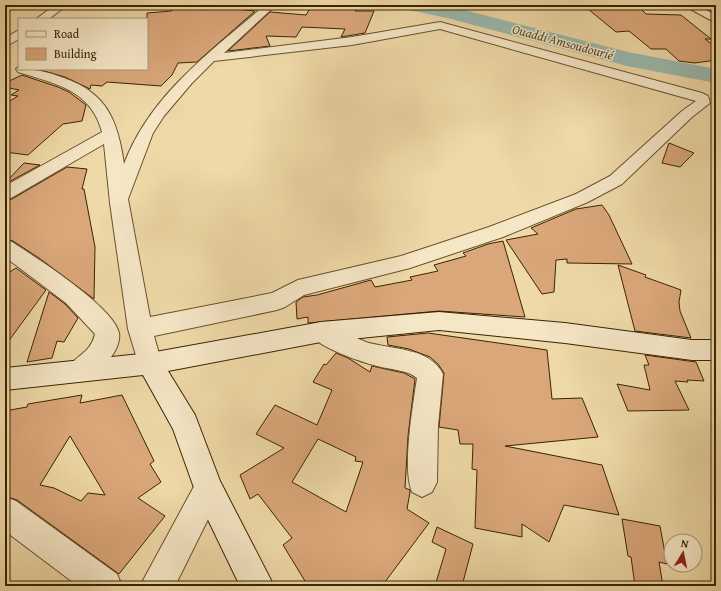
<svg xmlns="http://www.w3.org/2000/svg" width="721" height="591" font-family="'Gentium Book Plus',serif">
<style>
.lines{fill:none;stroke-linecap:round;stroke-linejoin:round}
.river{fill:#9ab9ad;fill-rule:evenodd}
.building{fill:#daa77a;stroke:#3a2400;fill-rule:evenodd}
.street-casing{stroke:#67512a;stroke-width:2}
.secondary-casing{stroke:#3a2400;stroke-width:2}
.street{fill:#f5e6c6;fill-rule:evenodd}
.secondary{fill:#f5e6c6;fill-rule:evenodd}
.labels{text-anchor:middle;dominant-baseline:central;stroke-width:3;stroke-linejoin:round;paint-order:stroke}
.far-water-label{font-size:13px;font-style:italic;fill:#52492b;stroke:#f5e6c6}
</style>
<rect width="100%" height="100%" fill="#efd9a8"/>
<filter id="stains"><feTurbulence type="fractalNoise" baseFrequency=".005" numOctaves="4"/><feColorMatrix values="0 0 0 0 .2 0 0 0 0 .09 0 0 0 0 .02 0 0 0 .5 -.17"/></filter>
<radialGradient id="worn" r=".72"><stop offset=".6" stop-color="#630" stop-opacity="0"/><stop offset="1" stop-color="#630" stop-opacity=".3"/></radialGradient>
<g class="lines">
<!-- river -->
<path class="river" d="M401 5 449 6 628 52 716 69V83L627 66 447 18 404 9Z"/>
</g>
<!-- building -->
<g class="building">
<path d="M180 5H200L202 9 206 10 212 5H219L217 7 255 11 197 62 178 63 172 75 161 86 107 82 102 86 91 85 90 89 65 77 37 69H147V13L171 11Z"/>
<path d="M312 5H344L343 6 356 8 355 11H374L365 33 341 37 345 29 302 27 296 37 266 36 270 46 228 51 270 12 306 15Z"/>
<path d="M588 9H641L646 14 681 15 711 39H705L716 47V60L695 63 679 61 666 49H651L629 31 616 32Z"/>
<path d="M22 75 58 87 69 92 86 105 82 121 63 124 28 155 5 152V104L18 96 11 95 19 90 5 87V83Z"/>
<path d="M669 143 694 153 680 167 662 163Z"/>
<path d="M24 163 40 165 5 184V183Z"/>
<path d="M67 167 87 169 82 189H84L95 247 94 299 39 258 13 241 5 239V201L12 199Z"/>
<path d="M602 205 609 215 632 264 567 263V259L556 260 554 292 542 294 506 240 538 234 531 228 576 209Z"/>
<path d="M503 241 525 317 439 311 308 323V317L297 319 296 302 303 297 317 295 371 280 375 287 412 280 410 277 438 271 434 265 466 256 463 253 488 244Z"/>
<path d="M618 265 646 275 645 277 681 290 679 302 680 311 691 338 635 331Z"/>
<path d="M16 268 46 290 5 346V275Z"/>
<path d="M49 292 65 304 78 318 64 342 57 341 52 358 27 362Z"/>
<path d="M428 333 547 350 552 399 582 398 598 437 505 446 602 465 619 515 564 505 549 542 522 524V537L475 528 477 470 472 469 473 444H460L458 430 439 427 444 373 438 364 430 357 409 349 388 345 387 337Z"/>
<path d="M336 353 348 358 370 372 372 366 404 373 415 379 408 436 405 488 410 490V492L407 509 429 523 382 586H308L283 545 292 538 258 494 250 499 240 475 284 448 256 434 275 405 317 425 332 390 313 382 324 364 326 365ZM318 439 356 457 355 461 363 462 346 512 292 482Z"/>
<path d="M645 355 696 362 704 381 687 380 688 382 675 381 689 410 628 411 617 384 650 390 644 365H649Z"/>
<path d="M82 395 80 403 122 395 154 461 150 464 161 482 138 498 165 516 119 574 17 500 5 496V431L10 410 27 407 28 404ZM70 436 101 488 105 495 88 493 81 501 54 488 40 485Z"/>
<path d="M622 519 660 526 667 564 659 562 663 586H635L631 557 628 556Z"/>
<path d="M437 527 473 544 462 586H435L446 549 432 542Z"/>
</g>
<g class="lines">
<defs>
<g id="street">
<path d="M55 5H67L49 19H36Z"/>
<path d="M201 5H211V6L206 9 202 8Z"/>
<path d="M265 5H276L224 53 352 37 440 22 702 93 708 96 710 103 692 117 622 184 588 202 503 237 410 268 304 295 285 307 277 310 154 336 162 364 159 372 150 375 141 372 128 329 110 203 104 144 11 198 5 200V186L102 132C91 90 56 84 18 72L16 69 19 66V69C35 69 48 72 64 78 107 93 118 121 124 164 150 95 210 52 265 5ZM440 29 696 101 682 111 610 176 576 194 489 227 401 256 298 280 272 293 150 317 128 199 153 133 164 116 192 83 214 61 352 45Z"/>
<path d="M683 5H696L716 15V23Z"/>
<path d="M19 30V39L5 47V38Z"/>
<path d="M5 240 12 242C35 257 114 307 119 333 121 344 112 358 104 365 96 372 89 378 79 382L70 379 67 371C75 354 90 355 95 334L66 303 5 257Z"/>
<path d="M321 322C337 328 351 336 366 342 391 350 430 347 443 374L438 426 437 482 432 492 422 497 412 492C402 468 413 405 417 378 407 370 394 370 381 367 364 363 317 348 309 332L313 325Z"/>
<path d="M208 474 218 479 223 489 175 586H140L198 479Z"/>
<path d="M5 497 16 501 117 574 122 586H78L5 531Z"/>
</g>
<path id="secondary" d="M439 312 565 323 692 340H716V360H692L565 343 439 330 321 342 168 371 195 415 220 481 274 586H240L198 499 173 429 143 375 5 390V368L150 353 321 322Z"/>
</defs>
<!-- street casing -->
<use href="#street" class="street-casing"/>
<!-- secondary casing -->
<use href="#secondary" class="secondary-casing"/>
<!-- street -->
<use href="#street" class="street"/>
<!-- secondary -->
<use href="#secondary" class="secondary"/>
</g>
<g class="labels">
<!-- far-water labels -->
<g class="far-water-label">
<text transform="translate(563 42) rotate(15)">Ouaddi Amsoudourié</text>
</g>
</g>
<!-- margin -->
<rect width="721" height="591" fill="none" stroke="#efd9a8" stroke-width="20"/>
<rect x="6" y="6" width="709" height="579" fill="none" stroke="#3a2400" stroke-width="2"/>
<rect x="10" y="10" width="701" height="571" fill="none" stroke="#3a2400"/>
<!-- legend -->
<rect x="18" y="18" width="130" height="52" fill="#f5e6c6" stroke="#aa9877"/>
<rect x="26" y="31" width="20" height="6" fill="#f5e6c6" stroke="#aa9877"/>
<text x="54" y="38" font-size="12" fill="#3a2400">Road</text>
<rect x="26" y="48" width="20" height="12" fill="#daa77a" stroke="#aa9877"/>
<text x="54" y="58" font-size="12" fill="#3a2400">Building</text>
<!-- north arrow -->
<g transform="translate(683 553) rotate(10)"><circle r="19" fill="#f5e6c6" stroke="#aa9877"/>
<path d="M0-3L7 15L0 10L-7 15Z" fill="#8f2418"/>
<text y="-6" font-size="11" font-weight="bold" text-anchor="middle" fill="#3a2400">N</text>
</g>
<rect width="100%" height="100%" filter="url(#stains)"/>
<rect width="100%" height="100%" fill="url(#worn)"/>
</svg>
